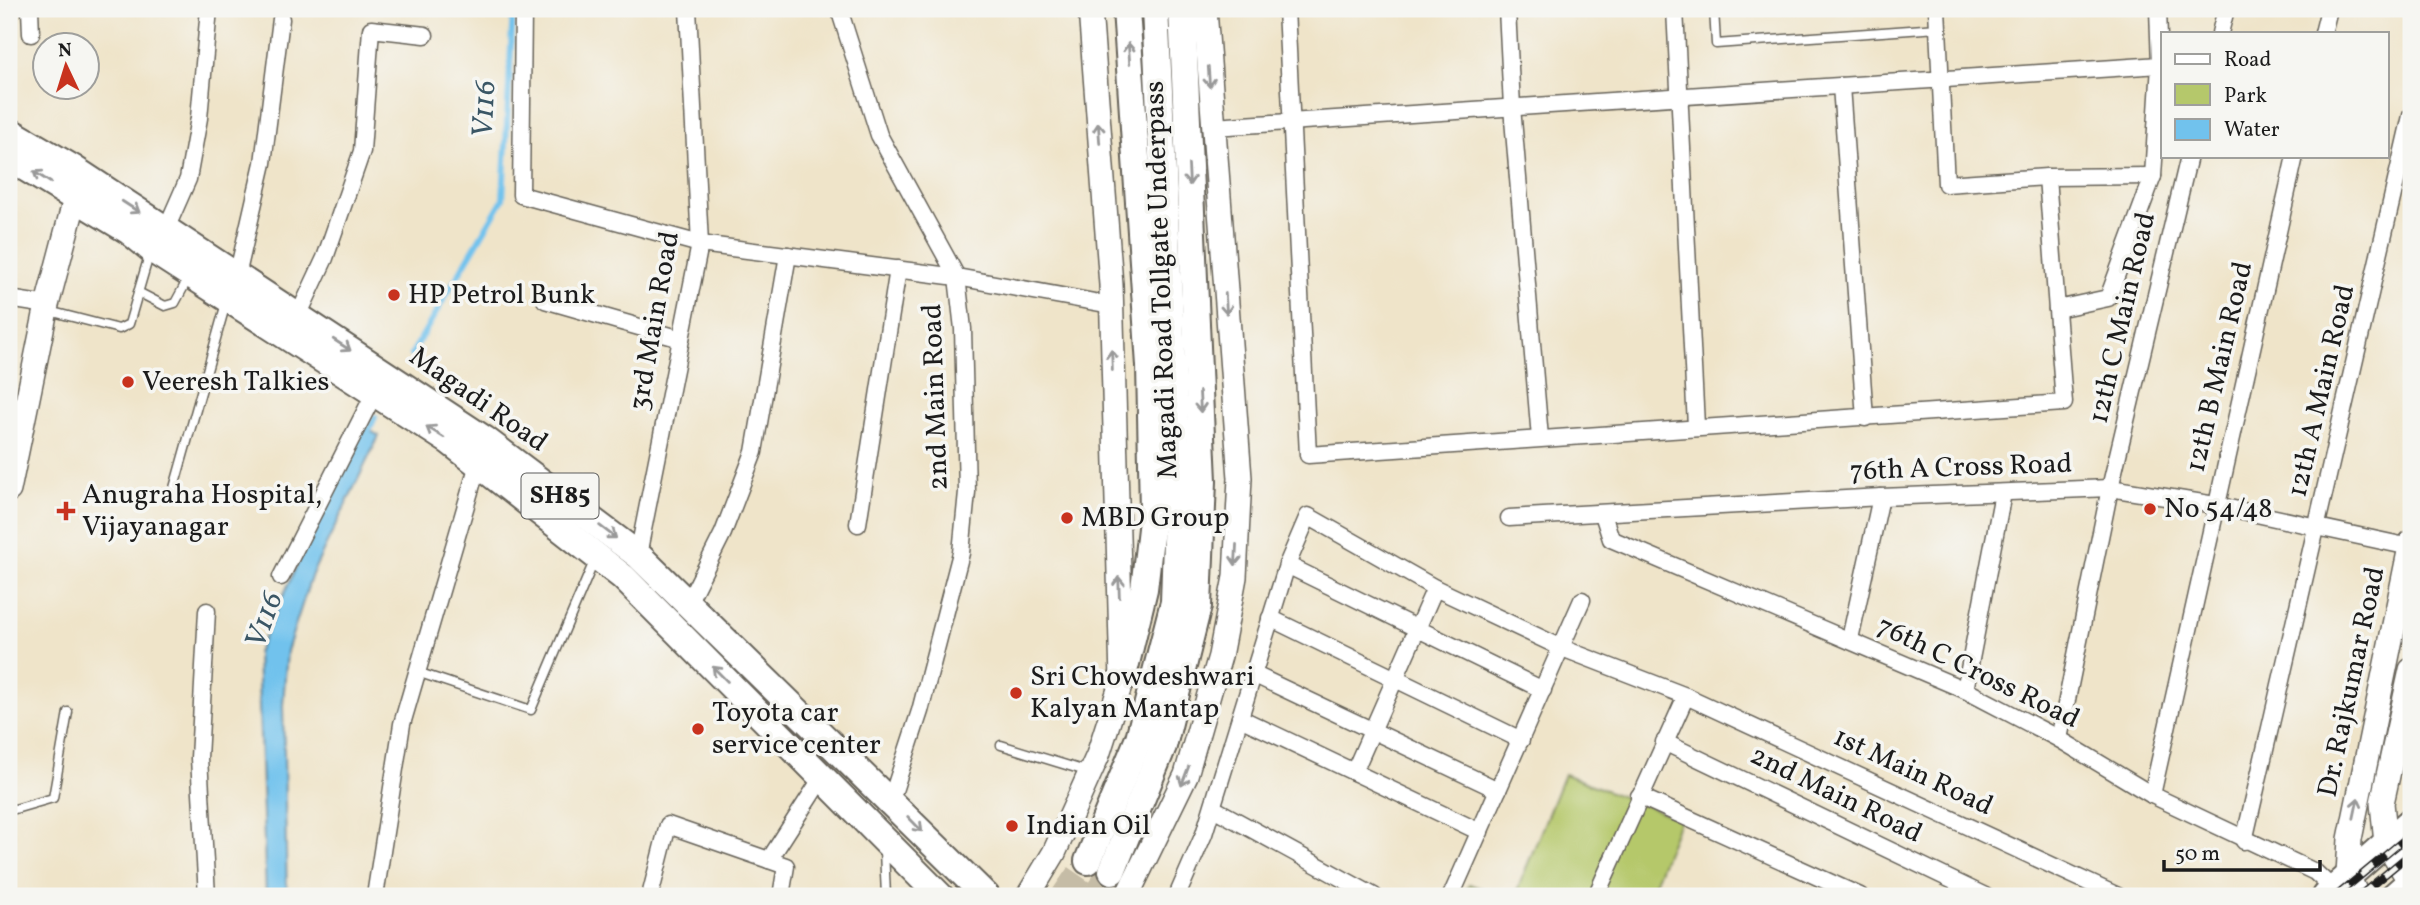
<svg xmlns="http://www.w3.org/2000/svg" width="2420" height="905" font-family="Vollkorn,serif">
<style>
.green{fill:#b5c86b;stroke:#687244;stroke-width:2}
.water{fill:#71c2ed;stroke:#466f84;stroke-width:2}
.lines{fill:none;stroke-linecap:round;stroke-linejoin:round}
.stream{stroke:#71c2ed;stroke-width:6}
.primary-tunnel{stroke:#c5bca6;stroke-width:26;stroke-dasharray:26 13;stroke-linecap:butt}
.lane-casing{stroke:#666259;stroke-width:11}
.street-casing{stroke:#666259;stroke-width:19}
.secondary-casing{stroke:#666259;stroke-width:26}
.primary-casing{stroke:#666259;stroke-width:30}
.lane{stroke:#fff;stroke-width:8}
.street{stroke:#fff;stroke-width:16}
.secondary{stroke:#fff;stroke-width:23}
.primary{stroke:#fff;stroke-width:26}
.rail-casing{stroke:#1c1c1c;stroke-width:8}
.rail{stroke:#f6f6f2;stroke-width:5;stroke-dasharray:16;stroke-linecap:butt}
.oneway{stroke:#999}
.poi-dot{fill:#c8321e;stroke:#f6f6f2;stroke-width:2.5}
.labels{text-anchor:middle;dominant-baseline:central;stroke-width:7;stroke-linejoin:round;paint-order:stroke}
.shield{fill:#f6f6f2;stroke:#5d5d5c;stroke-width:2}
.shield-label{font-size:26px;font-weight:bold;fill:#1c1c1c}
.street-label{font-size:28px;fill:#1c1c1c;stroke:#f6f6f2}
.poi-label{font-size:28px;fill:#1c1c1c;stroke:#f6f6f2;text-anchor:start}
.water-label{font-size:30px;font-style:italic;fill:#3a5665;stroke:#f6f6f2}
</style>
<rect width="100%" height="100%" fill="#f6f6f2"/>
<filter id="ink" filterUnits="userSpaceOnUse"><feTurbulence type="fractalNoise" baseFrequency=".0143" numOctaves="2"/><feDisplacementMap in="SourceGraphic" scale="14" xChannelSelector="R" yChannelSelector="G"/><feConvolveMatrix kernelMatrix="1 2 1 2 8 2 1 2 1" color-interpolation-filters="sRGB"/></filter>
<filter id="wash" filterUnits="userSpaceOnUse"><feTurbulence type="fractalNoise" baseFrequency=".00686" numOctaves="4" result="noise"/><feDisplacementMap in="SourceGraphic" scale="28" xChannelSelector="R" yChannelSelector="G"/><feGaussianBlur stdDeviation="1.57" result="paint"/><feColorMatrix in="noise" values="0 0 0 0 0 0 0 0 0 0 0 0 0 0 0 0 0 1.4 0 .05"/><feComposite in="paint" operator="in"/></filter>
<g filter="url(#wash)">
<rect width="100%" height="100%" fill="#efe4c9"/>
<!-- green -->
<g class="green">
<path d="M1564 774 1680 819 1649 896H1515Z"/>
<path d="M1469 884 1502 896H1464Z"/>
</g>
<!-- water -->
<path class="water" d="M361 425 379 436 312 574 287 651 283 705 287 896H266L257 653Z"/>
<g class="lines">
<!-- stream -->
<g class="stream">
<path d="M411 355 503 199 513 9"/>
<path d="M366 437 375 417"/>
</g>
</g>
</g>
<g filter="url(#ink)">
<g class="lines">
<!-- primary-tunnel -->
<g class="primary-tunnel">
<path d="M1064 896 1088 861"/>
<path d="M1095 896 1112 871"/>
</g>
<defs>
<g id="lane">
<path d="M1714 9 1716 44 1938 28"/>
<path d="M138 292 165 306 175 303 189 277"/>
<path d="M49 311 119 329 129 324 150 252"/>
<path d="M172 495 226 303"/>
<path d="M417 672 531 710 595 559"/>
<path d="M1001 745 1089 772"/>
<path d="M9 808 15 809 53 798 68 712"/>
<path d="M884 850 886 896"/>
</g>
<g id="street">
<path d="M30 9 31 34"/>
<path d="M523 9 521 195 700 244 957 277 1111 305"/>
<path d="M839 9 879 135 957 277 963 329 967 492 961 553 920 711 891 800"/>
<path d="M1286 9 1308 455 2064 403 2047 177"/>
<path d="M1507 9 1512 107 1540 438"/>
<path d="M1675 9 1696 426"/>
<path d="M1937 9 1946 184 2047 177 2153 176"/>
<path d="M2220 33 2226 9"/>
<path d="M2323 33 2329 9"/>
<path d="M1841 86 1865 418"/>
<path d="M1213 127 2160 65 2163 67"/>
<path d="M166 229 188 179 199 118 209 9"/>
<path d="M237 276 263 163 281 19"/>
<path d="M9 299 47 305"/>
<path d="M545 300 681 339"/>
<path d="M2057 309 2108 298 2153 176 2160 65 2158 9"/>
<path d="M298 316 325 258 362 151 371 29 425 35"/>
<path d="M1603 514 1611 539 1965 690 2059 739 2152 795 2315 872 2333 889"/>
<path d="M1509 518 1881 497 2110 488 2215 505 2410 547"/>
<path d="M858 524 898 269"/>
<path d="M638 555 700 244 688 9"/>
<path d="M1287 565 1543 690"/>
<path d="M281 577 374 394"/>
<path d="M688 603 723 533 754 452 788 255"/>
<path d="M1270 618 1521 740"/>
<path d="M1850 639 1881 497"/>
<path d="M1253 674 1498 790"/>
<path d="M1965 690 2003 493"/>
<path d="M1240 718 1480 832"/>
<path d="M2059 739 2110 488 2189 156"/>
<path d="M1664 742 1985 896"/>
<path d="M1354 772 1435 588"/>
<path d="M2152 795 2295 156"/>
<path d="M1639 796 1860 896"/>
<path d="M1213 808 1374 896"/>
<path d="M2244 841 2411 116"/>
<path d="M769 860 823 776"/>
<path d="M207 896 199 758 207 611"/>
<path d="M375 896 402 724 478 464"/>
<path d="M650 896 668 825 786 866 781 896"/>
<path d="M1177 896 1204 834 1287 565 1308 516 1435 588 1562 648 1686 696 2118 896"/>
<path d="M1451 896 1582 600"/>
<path d="M1596 896 1686 696"/>
</g>
<g id="secondary">
<path d="M9 490 47 305 75 199 74 183"/>
<path d="M2410 882 2386 843 2382 803 2411 670"/>
<path d="M1028 896 1054 853 1098 755 1122 680 1111 285 1090 9"/>
<path d="M1127 896 1186 775 1220 656 1235 577 1240 478 1205 9"/>
<path d="M2357 896 2348 875 2350 839 2411 542"/>
</g>
<g id="primary">
<path d="M9 131 74 169 484 439 638 555 986 896"/>
<path d="M9 158 129 231 151 249 449 441 623 577 940 896"/>
<path d="M1122 680 1144 589 1153 511 1150 366 1126 9"/>
<path d="M1088 861 1139 738 1174 602 1178 482 1155 9"/>
<path d="M1112 871 1163 746 1198 606 1203 481 1182 9"/>
<path d="M2326 896 2411 821"/>
<path d="M2394 896 2411 881"/>
</g>
</defs>
<!-- lane casing -->
<use href="#lane" class="lane-casing"/>
<!-- street casing -->
<use href="#street" class="street-casing"/>
<!-- secondary casing -->
<use href="#secondary" class="secondary-casing"/>
<!-- primary casing -->
<use href="#primary" class="primary-casing"/>
<!-- lane -->
<use href="#lane" class="lane"/>
<!-- street -->
<use href="#street" class="street"/>
<!-- secondary -->
<use href="#secondary" class="secondary"/>
<!-- primary -->
<use href="#primary" class="primary"/>
<defs>
<g id="rail">
<path d="M2336 896 2411 834"/>
<path d="M2359 896 2411 853"/>
</g>
</defs>
<!-- rail casing -->
<use href="#rail" class="rail-casing"/>
<!-- rail -->
<use href="#rail" class="rail"/>
</g>
<!-- one-way arrows -->
<defs><path id="oneway-shaft" d="M-6 0H5M1.5-3L5.5 0L1.5 3" fill="none" stroke-width="1.6" stroke-linecap="round" stroke-linejoin="round" transform="scale(1.75)"/></defs>
<g class="oneway">
<use href="#oneway-shaft" transform="translate(1129 53) rotate(-94)"/>
<use href="#oneway-shaft" transform="translate(1209 77) rotate(86)"/>
<use href="#oneway-shaft" transform="translate(1099 133) rotate(-94)"/>
<use href="#oneway-shaft" transform="translate(1189 175) rotate(87)"/>
<use href="#oneway-shaft" transform="translate(42 177) rotate(-147)"/>
<use href="#oneway-shaft" transform="translate(131 207) rotate(33)"/>
<use href="#oneway-shaft" transform="translate(1226 304) rotate(86)"/>
<use href="#oneway-shaft" transform="translate(342 345) rotate(33)"/>
<use href="#oneway-shaft" transform="translate(1112 360) rotate(-92)"/>
<use href="#oneway-shaft" transform="translate(1200 402) rotate(87)"/>
<use href="#oneway-shaft" transform="translate(435 432) rotate(-148)"/>
<use href="#oneway-shaft" transform="translate(608 532) rotate(37)"/>
<use href="#oneway-shaft" transform="translate(1236 555) rotate(93)"/>
<use href="#oneway-shaft" transform="translate(1119 587) rotate(-92)"/>
<use href="#oneway-shaft" transform="translate(720 674) rotate(-135)"/>
<use href="#oneway-shaft" transform="translate(1185 776) rotate(111)"/>
<use href="#oneway-shaft" transform="translate(2356 808) rotate(-78)"/>
<use href="#oneway-shaft" transform="translate(915 824) rotate(46)"/>
</g>
</g>
<!-- markers -->
<g class="poi-dot">
<circle cx="394" cy="295" r="7"/>
<circle cx="128" cy="382" r="7"/>
<circle cx="2150" cy="509" r="7"/>
<path d="M62.5 500.5h7v7h7v7h-7v7h-7v-7h-7v-7h7z"/>
<circle cx="1067" cy="518" r="7"/>
<circle cx="1016" cy="693" r="7"/>
<circle cx="698" cy="729" r="7"/>
<circle cx="1012" cy="826" r="7"/>
</g>
<g class="labels">
<!-- shield labels -->
<rect class="shield" x="521.5" y="473.5" width="77" height="45" rx="5"/>
<g class="shield-label">
<text x="560" y="496">SH85</text>
</g>
<!-- street labels -->
<g class="street-label">
<text transform="translate(1162 280) rotate(-92)">Magadi Road Tollgate Underpass</text>
<text transform="translate(2123 318) rotate(-77)">12th C Main Road</text>
<text transform="translate(655 321) rotate(-80)">3rd Main Road</text>
<text transform="translate(2220 367) rotate(-77)">12th B Main Road</text>
<text transform="translate(2322 391) rotate(-77)">12th A Main Road</text>
<text transform="translate(936 397) rotate(-92)">2nd Main Road</text>
<text transform="translate(478 400) rotate(35)">Magadi Road</text>
<text transform="translate(1961 468) rotate(-2)">76th A Cross Road</text>
<text transform="translate(1978 673) rotate(26)">76th C Cross Road</text>
<text transform="translate(2352 682) rotate(-78)">Dr. Rajkumar Road</text>
<text transform="translate(1913 772) rotate(25)">1st Main Road</text>
<text transform="translate(1836 795) rotate(26)">2nd Main Road</text>
</g>
<!-- poi labels -->
<g class="poi-label">
<text x="408" y="295">HP Petrol Bunk</text>
<text x="142" y="382">Veeresh Talkies</text>
<text x="82" y="495">Anugraha Hospital,<tspan x="82" dy="32">Vijayanagar</tspan></text>
<text x="2164" y="509">No 54/48</text>
<text x="1081" y="518">MBD Group</text>
<text x="1030" y="677">Sri Chowdeshwari<tspan x="1030" dy="32">Kalyan Mantap</tspan></text>
<text x="712" y="713">Toyota car<tspan x="712" dy="32">service center</tspan></text>
<text x="1026" y="826">Indian Oil</text>
</g>
<!-- water labels -->
<g class="water-label">
<text transform="translate(485 109) rotate(-87)">V116</text>
<text transform="translate(265 620) rotate(-70)">V116</text>
</g>
</g>
<!-- margin -->
<rect width="2420" height="905" fill="none" stroke="#f6f6f2" stroke-width="35"/>
<!-- legend -->
<rect x="2161" y="32" width="228" height="126" fill="#f6f6f2" stroke="#9f9f9c" stroke-width="2"/>
<rect x="2175" y="54" width="35" height="10" fill="#ffffff" stroke="#9f9f9c" stroke-width="2"/>
<text x="2224" y="66" font-size="21" fill="#1c1c1c">Road</text>
<rect x="2175" y="84" width="35" height="21" fill="#b5c86b" stroke="#9f9f9c" stroke-width="2"/>
<text x="2224" y="102" font-size="21" fill="#1c1c1c">Park</text>
<rect x="2175" y="119" width="35" height="21" fill="#71c2ed" stroke="#9f9f9c" stroke-width="2"/>
<text x="2224" y="136" font-size="21" fill="#1c1c1c">Water</text>
<!-- north arrow -->
<g transform="translate(66 66) rotate(356)"><circle r="33" fill="#f6f6f2" stroke="#9f9f9c" stroke-width="2"/>
<path d="M0-5L12 26L0 18L-12 26Z" fill="#c8321e"/>
<text y="-10" font-size="19" font-weight="bold" text-anchor="middle" fill="#1c1c1c">N</text>
</g>
<!-- scale -->
<path d="M2164 860v10h156v-10" fill="none" stroke="#1c1c1c" stroke-width="3.5"/>
<text x="2175" y="860" font-size="21" fill="#1c1c1c" stroke="#f6f6f2" stroke-width="5" paint-order="stroke">50 m</text>
</svg>
